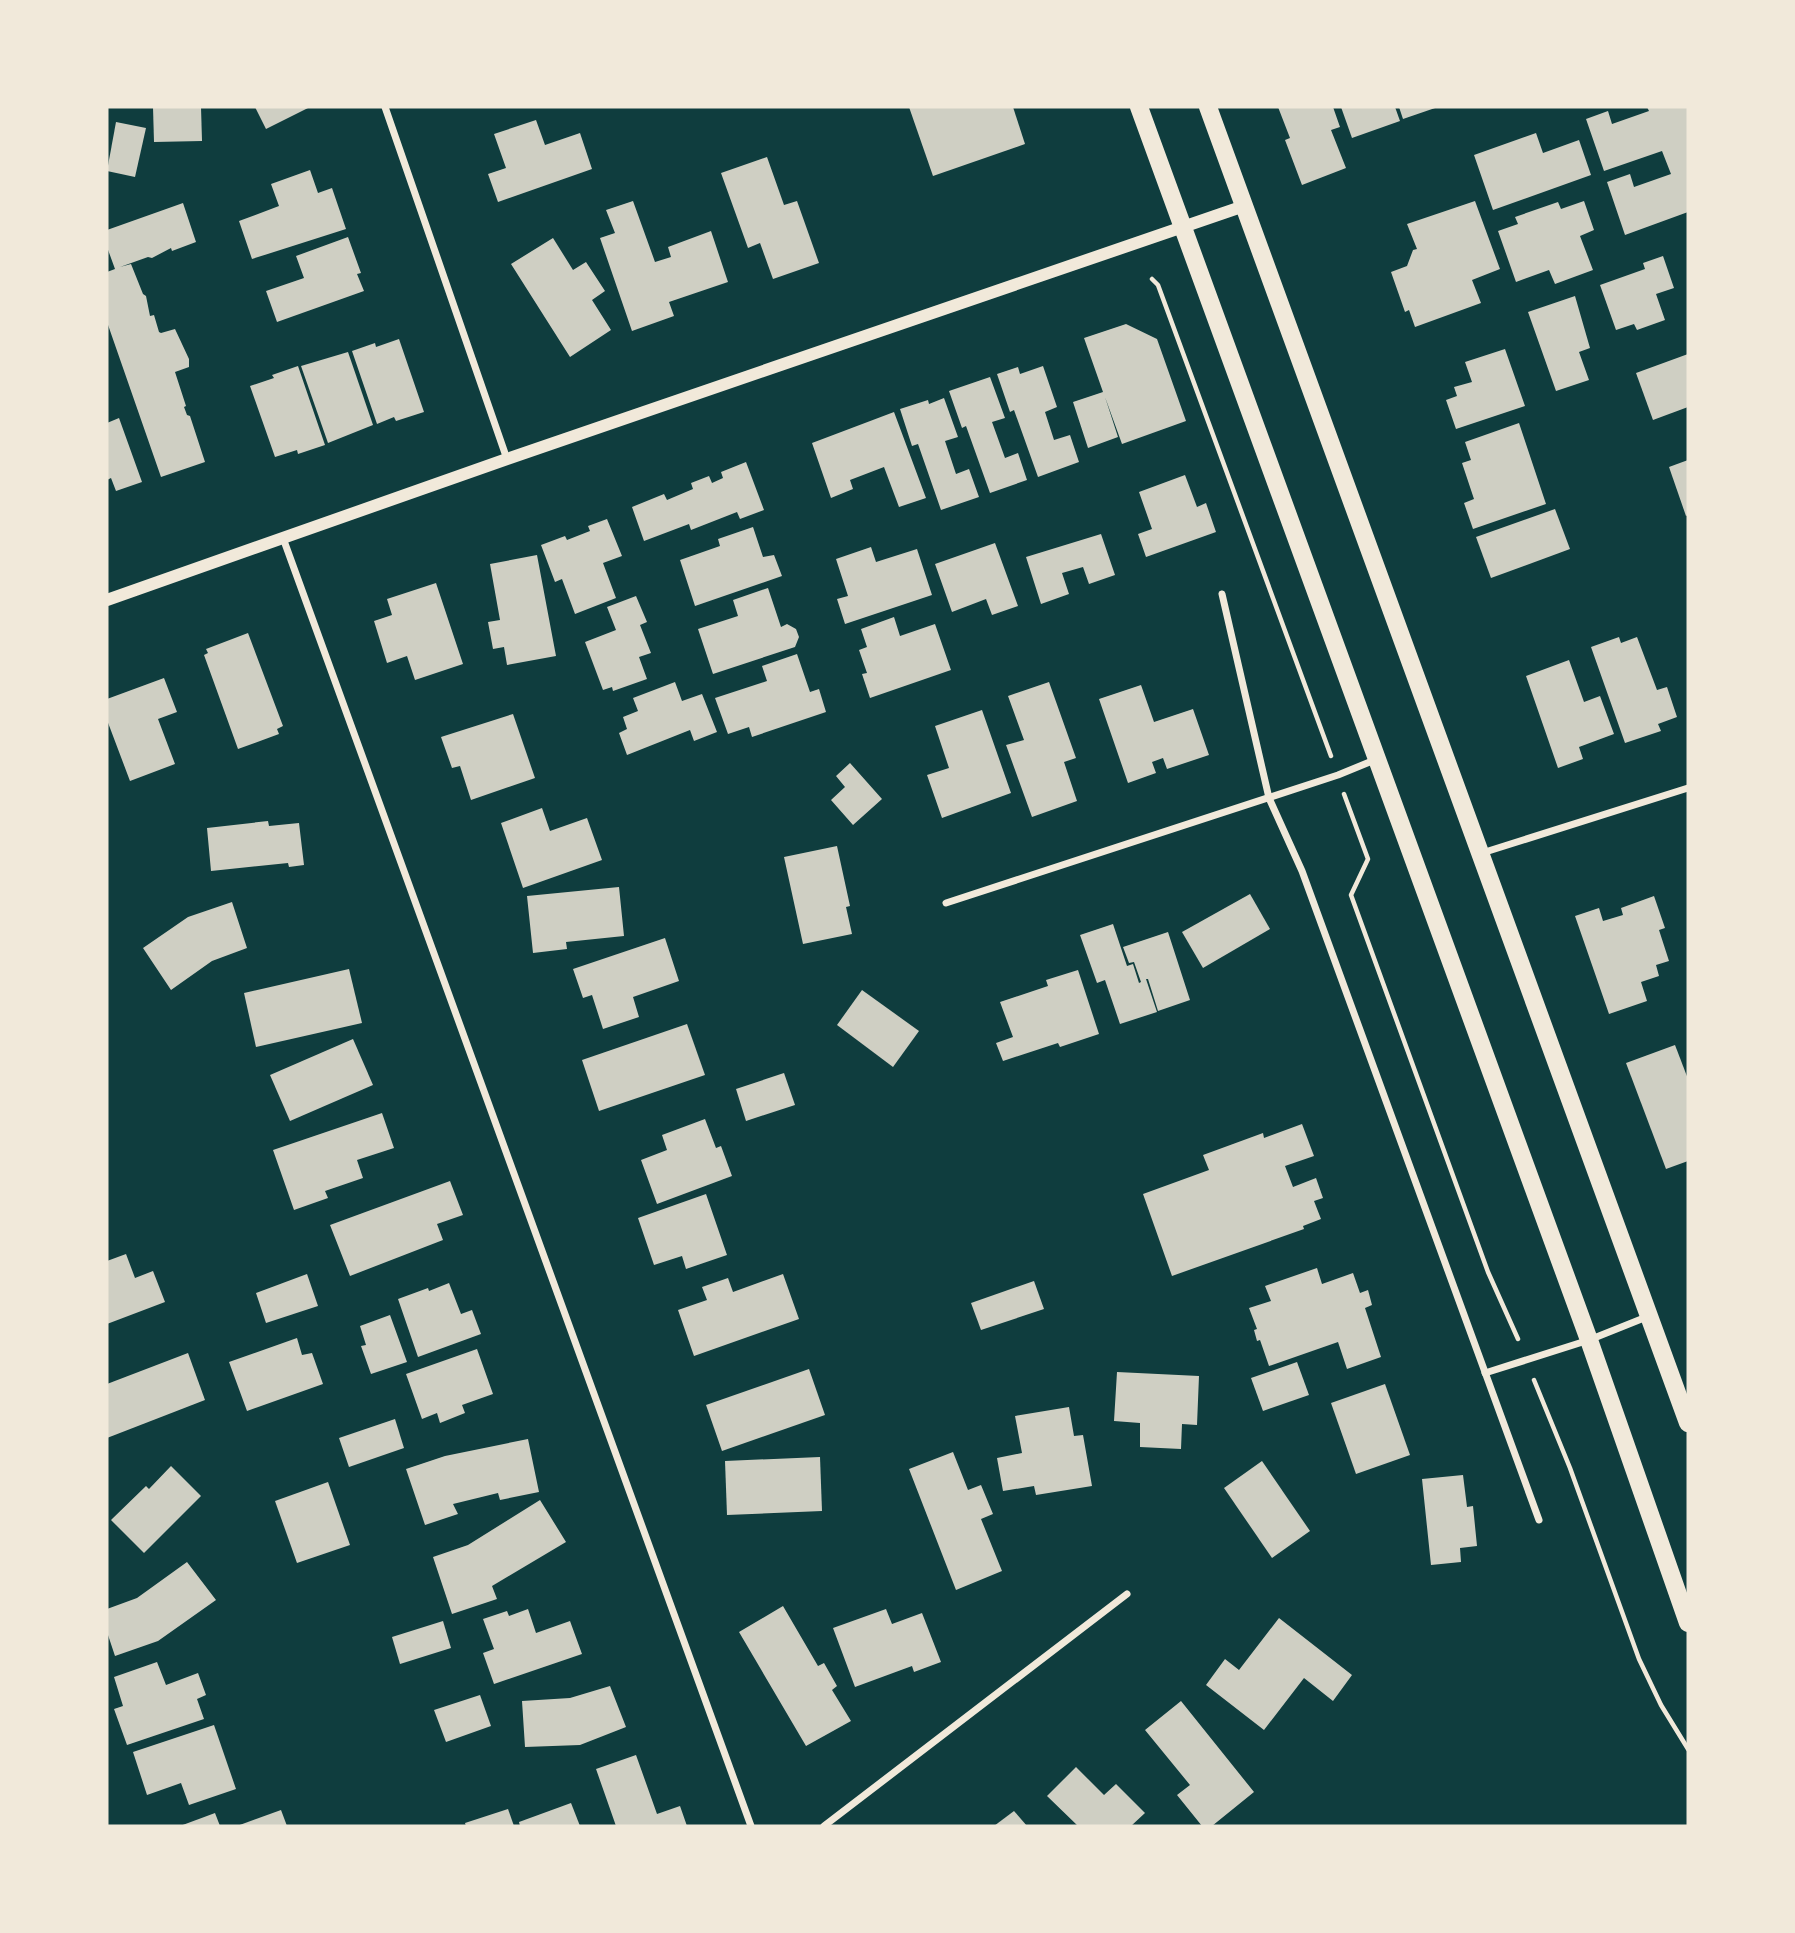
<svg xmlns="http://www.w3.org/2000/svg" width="1795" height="1933" font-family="Lora,serif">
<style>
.building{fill:#cfcfc3}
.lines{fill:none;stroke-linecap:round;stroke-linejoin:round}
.path{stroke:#f1e9da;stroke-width:4.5}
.minor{stroke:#f1e9da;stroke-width:7}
.tertiary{stroke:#f1e9da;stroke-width:12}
.primary{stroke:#f1e9da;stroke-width:18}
</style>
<rect width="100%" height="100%" fill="#0f3d3e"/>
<!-- building -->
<g class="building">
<path d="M153 107H201L202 141 154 142Z"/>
<path d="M255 107H310L266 129Z"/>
<path d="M909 107H1013L1025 144 933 176Z"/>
<path d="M1278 107H1333L1340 127 1331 130 1346 168 1302 185 1285 140 1290 138Z"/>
<path d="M1341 107H1395L1400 121 1352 138Z"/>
<path d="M1399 107H1438L1403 119Z"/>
<path d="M1647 107H1688V212L1625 235 1607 182 1630 174 1634 187 1671 174 1662 151 1604 171 1586 119 1608 111 1612 124 1649 111Z"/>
<path d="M536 120 545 145 580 133 592 169 498 202 488 174 506 168 494 134Z"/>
<path d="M116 122 146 128 135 177 107 171Z"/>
<path d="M1536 133 1543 153 1579 140 1591 175 1493 210 1474 155Z"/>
<path d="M767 157 784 205 797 201 819 263 773 279 760 243 748 248 721 173Z"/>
<path d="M310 170 318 193 332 188 346 229 252 259 239 221 279 206 271 184Z"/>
<path d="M633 201 655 262 671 257 668 247 711 231 728 282 669 302 674 316 632 331 600 238 615 233 606 210Z"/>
<path d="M1475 201 1500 269 1472 280 1481 303 1415 327 1409 310 1405 312 1391 272 1407 266 1413 250 1417 249 1407 224Z"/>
<path d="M1584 201 1594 230 1580 236 1593 270 1555 284 1549 270 1516 282 1498 231 1518 224 1515 217 1558 202 1561 209Z"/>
<path d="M183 203 196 242 172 251 171 248 152 258 148 257 120 267 131 264 143 294 146 296 150 316 154 315 159 332 161 333 175 329 189 359V367L175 372 186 406 184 407 187 415 190 416 205 462 161 477 107 322V272L115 269 107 247V230Z"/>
<path d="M348 237 361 273 357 274 364 291 277 322 266 291 304 278 296 256Z"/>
<path d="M553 238 573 270 586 262 605 291 592 300 611 330 570 357 511 264Z"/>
<path d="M1663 256 1674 288 1656 294 1665 320 1637 330 1634 324 1616 330 1600 285 1645 269 1643 263Z"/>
<path d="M1575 296 1590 348 1579 352 1589 380 1556 391 1528 312Z"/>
<path d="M1126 324 1157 339 1186 421 1122 444 1105 397 1118 437 1088 448 1073 402 1103 392 1084 338Z"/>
<path d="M399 339 424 412 396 421 394 417 377 424 352 351 375 343 376 347Z"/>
<path d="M1505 349 1525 406 1456 429 1446 400 1457 396 1454 387 1472 382 1465 362Z"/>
<path d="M348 352 373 425 328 443 301 366Z"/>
<path d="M1688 354V407L1653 420 1636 373Z"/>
<path d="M298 366 325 445 298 454 297 450 275 457 250 386 274 378 272 375Z"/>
<path d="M1043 366 1057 407 1045 412 1054 440 1070 435 1079 462 1038 477 1014 410 1010 412 997 374 1018 367 1020 374Z"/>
<path d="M990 377 1005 418 992 422 1005 458 1018 453 1027 480 990 493 966 426 962 428 949 391Z"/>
<path d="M944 398 958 437 945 441 956 474 969 469 979 497 941 510 918 444 912 446 900 409 928 400 929 404Z"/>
<path d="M894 412 926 498 899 507 884 467 850 480 853 489 831 498 812 443Z"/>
<path d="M119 418 142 482 116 491 111 478 107 480V423Z"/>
<path d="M1519 423 1546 504 1473 529 1464 503 1474 499 1462 463 1471 460 1465 442Z"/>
<path d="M1688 460V515L1686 516 1669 467Z"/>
<path d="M746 462 764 510 740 519 737 512 691 530 689 524 644 541 632 507 664 494 667 500 693 489 691 483 709 476 712 483 723 478 721 472Z"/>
<path d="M1185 475 1197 507 1206 503 1216 532 1146 557 1138 534 1152 529 1139 492Z"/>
<path d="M1555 509 1570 549 1491 578 1476 537Z"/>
<path d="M607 519 622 556 603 563 616 598 575 614 562 579 555 582 541 545 565 536 567 540 590 531 588 526Z"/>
<path d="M753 527 763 557 774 555 782 576 695 606 680 560 720 546 718 539Z"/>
<path d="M1101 534 1115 575 1089 584 1083 567 1062 573 1069 594 1041 604 1026 557Z"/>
<path d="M995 543 1018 606 992 615 986 599 952 612 935 564Z"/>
<path d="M871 547 876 562 917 549 932 595 845 624 837 599 848 596 836 559Z"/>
<path d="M537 555 556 656 507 665 504 647 493 649 488 622 500 620 490 564Z"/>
<path d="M436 583 463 664 415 680 407 656 387 663 374 621 392 615 387 599Z"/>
<path d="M768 588 781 627 787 624 796 629 799 637 795 647 713 674 698 629 738 616 733 600Z"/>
<path d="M636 596 647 622 640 625 651 653 639 657 647 679 613 691 612 687 603 690 585 642 616 630 607 607Z"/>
<path d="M894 617 900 636 935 624 951 670 870 698 862 674 867 673 859 650 867 647 861 629Z"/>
<path d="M248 633 283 726 277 729 279 734 238 749 204 655 208 653 206 649Z"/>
<path d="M1619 637 1621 643 1637 637 1657 690 1667 687 1677 717 1658 724 1661 731 1625 743 1591 647Z"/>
<path d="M797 654 810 692 819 689 826 712 752 737 749 727 728 734 715 698 767 681 762 666Z"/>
<path d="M1569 660 1584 702 1600 696 1614 734 1579 747 1583 759 1558 768 1526 676Z"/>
<path d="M164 678 177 712 158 719 175 764 130 781 107 720V699Z"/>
<path d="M675 682 682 701 702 694 717 732 694 741 690 730 627 755 619 733 627 729 623 717 638 711 633 698Z"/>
<path d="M1049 682 1076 758 1064 762 1077 801 1032 817 1006 745 1024 740 1008 696Z"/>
<path d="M1141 685 1154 722 1193 709 1209 755 1167 769 1163 758 1152 762 1156 773 1128 783 1099 699Z"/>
<path d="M982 710 1011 793 942 818 927 775 949 768 935 726Z"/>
<path d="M513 714 535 778 471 800 460 766 452 768 441 737Z"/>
<path d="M850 763 882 799 853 825 831 800 845 787 836 776Z"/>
<path d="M542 808 550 831 587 818 602 860 523 888 501 823Z"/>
<path d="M268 821 269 826 299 823 304 865 289 867 288 863 211 871 207 828Z"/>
<path d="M837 846 850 906 846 907 852 934 803 944 784 857Z"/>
<path d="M619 887 624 936 566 942 567 949 533 953 527 896Z"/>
<path d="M1250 894 1270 929 1203 968 1182 932Z"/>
<path d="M1654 896 1665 928 1659 930 1669 961 1656 965 1659 976 1641 982 1647 1001 1609 1014 1575 916 1599 908 1603 921 1623 915 1621 908Z"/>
<path d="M232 902 247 948 212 961 171 990 143 948 188 917Z"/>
<path d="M1113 924 1127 966 1133 964 1139 983 1141 982 1134 962 1129 963 1123 947 1168 932 1190 1000 1158 1011 1148 979H1146L1157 1012 1120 1024 1105 980 1097 983 1080 935Z"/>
<path d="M665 938 679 981 633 997 639 1017 603 1029 592 995 583 998 573 969Z"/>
<path d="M349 969 362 1023 256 1047 244 993Z"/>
<path d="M1078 970 1099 1034 1060 1047 1058 1043 1003 1061 996 1043 1013 1037 1000 1002 1048 986 1046 980Z"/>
<path d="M862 990 919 1031 893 1067 837 1025Z"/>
<path d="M687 1024 705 1075 599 1111 582 1060Z"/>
<path d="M353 1039 373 1085 290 1121 270 1075Z"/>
<path d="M1675 1045 1688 1079V1161L1666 1169 1626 1063Z"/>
<path d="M784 1073 795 1105 746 1121 736 1089Z"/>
<path d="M382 1113 394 1148 357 1160 363 1178 325 1191 328 1198 294 1210 273 1150Z"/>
<path d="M705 1119 716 1148 721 1146 732 1176 657 1204 641 1160 667 1150 662 1135Z"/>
<path d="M1302 1124 1314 1156 1285 1166 1293 1187 1316 1178 1323 1198 1314 1201 1321 1219 1303 1226 1304 1229 1172 1276 1143 1194 1209 1170 1203 1155 1263 1133 1264 1138Z"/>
<path d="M450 1181 463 1215 437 1224 443 1240 350 1276 330 1225Z"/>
<path d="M706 1194 727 1255 686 1269 682 1256 654 1265 638 1218Z"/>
<path d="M126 1254 135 1278 153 1271 165 1302 107 1324V1261Z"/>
<path d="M1317 1268 1322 1284 1353 1273 1360 1293 1368 1290 1372 1305 1365 1308 1381 1357 1347 1369 1338 1342 1269 1366 1260 1340 1257 1341 1254 1330 1257 1329 1249 1308 1271 1301 1265 1286Z"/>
<path d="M307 1274 318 1306 266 1323 256 1293Z"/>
<path d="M783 1274 799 1319 694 1356 678 1310 707 1300 702 1287 728 1278 733 1292Z"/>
<path d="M1034 1281 1044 1309 981 1330 971 1303Z"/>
<path d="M449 1283 461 1314 472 1310 481 1334 418 1357 398 1299 428 1288 429 1291Z"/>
<path d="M390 1315 407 1362 371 1374 361 1346 366 1345 360 1326Z"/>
<path d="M297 1338 302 1355 312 1353 323 1384 247 1411 229 1362Z"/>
<path d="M477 1349 493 1394 462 1405 465 1413 440 1423 437 1413 422 1419 406 1374Z"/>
<path d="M188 1353 205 1400 107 1438V1384Z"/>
<path d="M1297 1362 1309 1395 1263 1411 1251 1378Z"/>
<path d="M809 1369 825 1415 722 1451 706 1405Z"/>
<path d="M1117 1372 1199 1376 1197 1425 1182 1424 1181 1449 1140 1447V1423L1114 1421Z"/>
<path d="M1385 1384 1410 1455 1356 1474 1331 1403Z"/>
<path d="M1069 1407 1074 1436 1083 1435 1092 1486 1036 1495 1034 1486 1003 1491 997 1458 1022 1453 1015 1416Z"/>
<path d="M395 1419 404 1448 349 1467 339 1438Z"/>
<path d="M528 1439 539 1492 500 1500 498 1493 453 1504 458 1514 425 1525 406 1469 445 1456Z"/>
<path d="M953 1452 968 1490 981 1485 993 1514 981 1519 1002 1571 956 1590 909 1469Z"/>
<path d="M820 1457 822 1511 727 1515 725 1461Z"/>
<path d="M1262 1461 1310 1531 1272 1558 1224 1488Z"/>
<path d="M171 1466 201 1496 144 1553 111 1520 146 1486 149 1489Z"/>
<path d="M1463 1475 1467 1507 1473 1506 1477 1546 1460 1548 1461 1562 1431 1565 1422 1479Z"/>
<path d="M328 1482 350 1545 297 1563 275 1501Z"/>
<path d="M540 1500 566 1542 492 1586 497 1599 452 1614 433 1557 468 1545Z"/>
<path d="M187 1562 216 1600 158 1641 115 1656 107 1632V1609L137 1598Z"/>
<path d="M783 1606 818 1666 824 1663 837 1686 832 1690 851 1721 806 1746 739 1632Z"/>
<path d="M528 1609 536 1633 570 1621 582 1654 494 1684 483 1653 494 1649 483 1619 507 1611 509 1616Z"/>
<path d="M886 1609 892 1624 922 1613 941 1662 914 1672 912 1666 855 1687 833 1628Z"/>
<path d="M1279 1618 1352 1675 1333 1701 1304 1678 1264 1730 1206 1685 1225 1659 1239 1670Z"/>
<path d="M443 1621 451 1648 400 1664 392 1637Z"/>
<path d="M157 1662 166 1685 198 1673 206 1695 197 1699 204 1719 127 1745 114 1709 123 1706 114 1677Z"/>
<path d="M610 1686 626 1727 580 1745 525 1747 522 1701 570 1698Z"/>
<path d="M480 1695 491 1726 446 1742 434 1710Z"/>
<path d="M1181 1701 1254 1792 1212 1826H1202L1177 1795 1190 1785 1145 1730Z"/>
<path d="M214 1725 236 1789 189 1805 181 1783 147 1795 133 1752Z"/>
<path d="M636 1755 657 1814 680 1806 687 1826H616L596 1769Z"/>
<path d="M1076 1767 1104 1795 1116 1784 1145 1813 1131 1826H1078L1047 1796Z"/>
<path d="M571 1803 580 1826H520L519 1822Z"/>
<path d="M508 1809 514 1826H466L465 1823Z"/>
<path d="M281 1810 287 1826H237Z"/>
<path d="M1014 1811 1027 1826H994Z"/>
<path d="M215 1813 220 1826H180Z"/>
</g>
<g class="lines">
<!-- path -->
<g class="path">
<path d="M1152 279 1158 285 1331 756"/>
<path d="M1344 794 1368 859 1351 895 1488 1272 1518 1339"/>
<path d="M1534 1380 1570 1468 1639 1659 1661 1705 1688 1749"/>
</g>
<!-- minor -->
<g class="minor">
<path d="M385 107 507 459"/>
<path d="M283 538 751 1826"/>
<path d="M1222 594 1269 798 1302 871 1539 1520"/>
<path d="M1482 853 1688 788"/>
<path d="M946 903 1338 775 1377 759"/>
<path d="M1485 1373 1589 1340 1649 1316"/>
<path d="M824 1826 1127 1594"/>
</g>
<!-- tertiary -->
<path class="tertiary" d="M107 600 507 459 1244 206"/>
<!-- primary -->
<g class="primary">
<path d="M1139 107 1589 1340 1688 1623"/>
<path d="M1208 107 1688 1423"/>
</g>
</g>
<!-- border -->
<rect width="1795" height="1933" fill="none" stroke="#f1e9da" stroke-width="217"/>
</svg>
